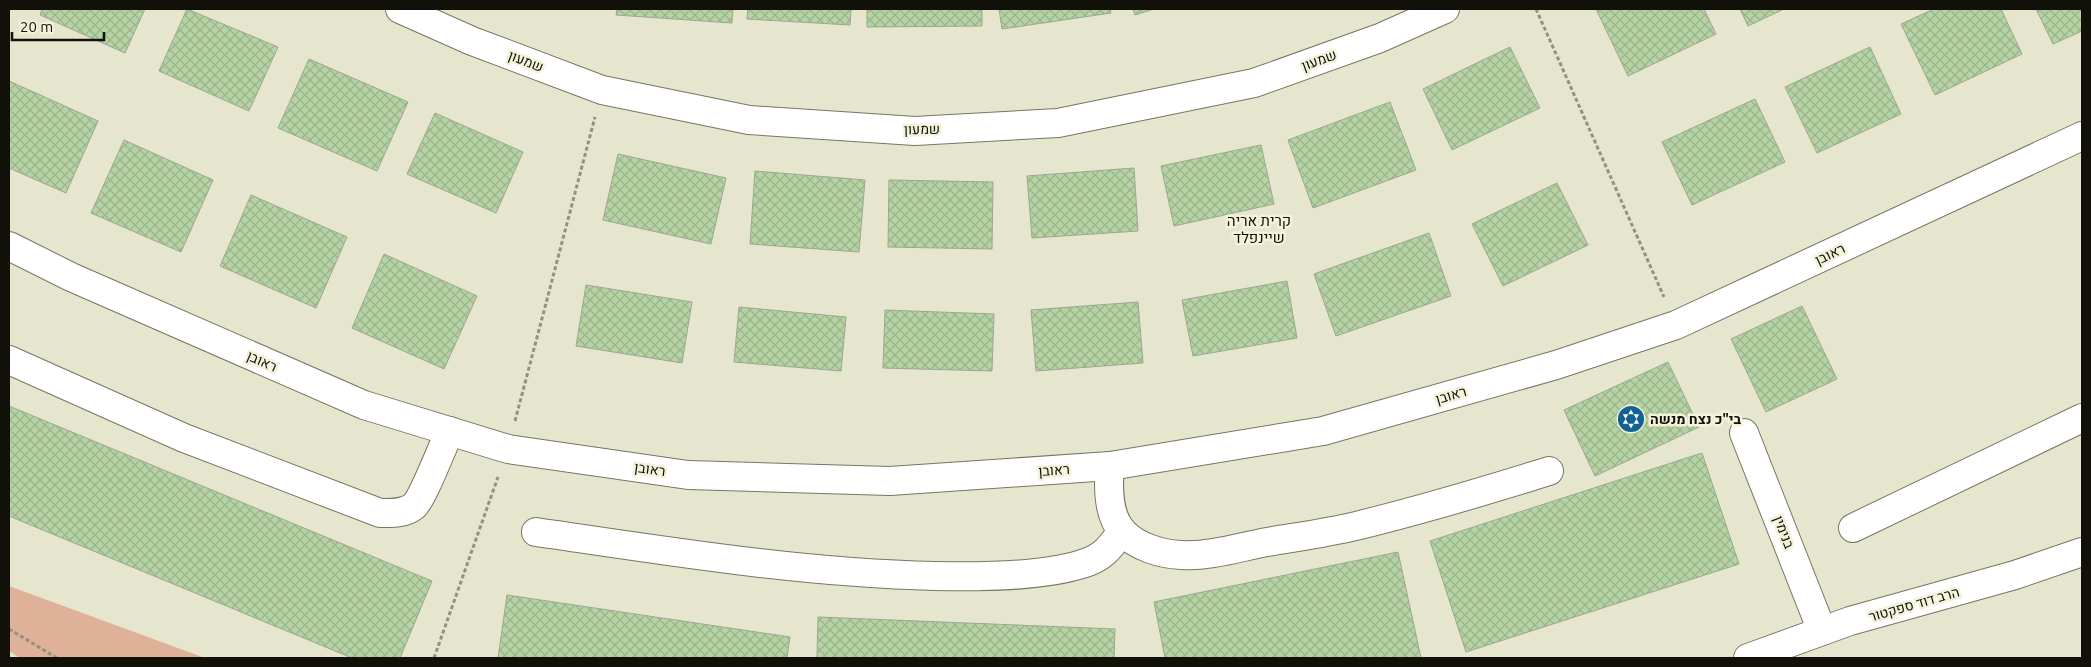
<svg xmlns="http://www.w3.org/2000/svg" width="2091" height="667" font-family="Ubuntu,Heebo,sans-serif">
<style>
.grass{fill:#dfb198}
.building{fill:url(#building-cross-hatch);stroke:#9ba794}
.lines{fill:none;stroke-linecap:round;stroke-linejoin:round}
.minor-casing{stroke:#777662;stroke-width:30}
.path{stroke:#929280;stroke-width:3;stroke-dasharray:4 2.5;stroke-linecap:butt}
.minor{stroke:#fff;stroke-width:28}
.labels{text-anchor:middle;dominant-baseline:central;stroke-width:5;stroke-linejoin:round;paint-order:stroke}
.street-label{font-size:14px;fill:#111109;stroke:#f3f2db}
.poi-label{font-size:14px;font-weight:bold;fill:#111109;stroke:#f3f2db;text-anchor:start}
.neighbourhood-label{font-size:15px;fill:#111109;stroke:#f3f2db}
</style>
<defs>
<pattern id="building-cross-hatch" width="8" height="8" patternUnits="userSpaceOnUse" patternTransform="scale(1.25)"><rect width="8" height="8" fill="#b6d3a3"/><path d="M0 0l8 8M0 8l8-8" fill="none" stroke="#9bb48b"/></pattern>
</defs>
<rect width="100%" height="100%" fill="#e6e5ce"/>
<!-- grass -->
<path class="grass" d="M9 586 205 658H20L9 651Z"/>
<!-- building -->
<g class="building">
<path d="M42 9H145L125 53 40 15Z"/>
<path d="M187 9 278 47 249 111 159 71Z"/>
<path d="M617 9H733L732 23 616 15Z"/>
<path d="M748 9H851L850 25 747 19Z"/>
<path d="M867 9H982V26L867 27Z"/>
<path d="M999 9H1110L1111 13 1002 29Z"/>
<path d="M1133 9H1154L1135 15Z"/>
<path d="M1596 9H1704L1716 34 1628 76Z"/>
<path d="M1740 9H1784L1748 26Z"/>
<path d="M1934 9H2001L2022 54 1935 95 1901 24Z"/>
<path d="M2036 9H2082V31L2053 44Z"/>
<path d="M1510 47 1540 108 1452 150 1423 89Z"/>
<path d="M1870 47 1901 114 1817 153 1785 87Z"/>
<path d="M309 59 408 102 377 171 278 128Z"/>
<path d="M9 81 98 121 66 193 9 168Z"/>
<path d="M1755 99 1785 162 1692 205 1662 142Z"/>
<path d="M1390 102 1416 170 1313 208 1288 140Z"/>
<path d="M435 113 523 152 496 213 407 174Z"/>
<path d="M124 140 213 180 181 252 91 213Z"/>
<path d="M1261 145 1274 204 1174 226 1161 166Z"/>
<path d="M618 154 726 178 711 244 603 220Z"/>
<path d="M1134 168 1138 231 1032 238 1027 176Z"/>
<path d="M755 171 865 180 859 252 750 244Z"/>
<path d="M889 180 993 182 992 249 888 247Z"/>
<path d="M1557 183 1588 245 1503 286 1472 224Z"/>
<path d="M251 195 347 237 316 308 220 266Z"/>
<path d="M1429 233 1451 296 1336 336 1314 274Z"/>
<path d="M384 254 477 296 444 369 352 328Z"/>
<path d="M1287 281 1297 338 1193 356 1182 300Z"/>
<path d="M586 285 692 302 682 363 576 346Z"/>
<path d="M1138 302 1143 363 1036 371 1031 310Z"/>
<path d="M1802 306 1837 379 1766 412 1731 339Z"/>
<path d="M739 307 846 317 841 371 734 362Z"/>
<path d="M885 310 994 314 992 371 883 368Z"/>
<path d="M1668 362 1699 427 1595 476 1564 410Z"/>
<path d="M9 406 432 581 400 658H352L9 516Z"/>
<path d="M1702 453 1739 564 1466 652 1430 541Z"/>
<path d="M1398 552 1421 658H1165L1154 602Z"/>
<path d="M507 595 790 637 787 658H498Z"/>
<path d="M818 617 1115 629 1114 658H817Z"/>
</g>
<g class="lines">
<defs>
<g id="minor">
<path d="M400 9 472 41 602 90 749 120 915 131 1058 123 1254 83 1380 38 1445 9"/>
<path d="M9 246 71 277 364 405 508 449 688 475 890 481 1110 466 1323 431 1556 365 1676 325 2082 136"/>
<path d="M9 360 184 438 380 513C391 513 404 514 414 506 423 498 443 445 450 431"/>
<path d="M1744 433 1822 631"/>
<path d="M1110 466C1108 486 1108 516 1123 532 1137 547 1161 554 1181 555 1209 557 1240 547 1267 542 1296 537 1327 533 1356 526 1421 510 1485 491 1549 471"/>
<path d="M1853 528 2082 418"/>
<path d="M536 532C668 551 801 573 935 576 979 577 1041 577 1082 564 1103 558 1110 548 1122 531"/>
<path d="M1748 658 1850 621 2015 575 2082 552"/>
</g>
</defs>
<!-- minor casing -->
<use href="#minor" class="minor-casing"/>
<!-- path -->
<g class="path">
<path d="M1536 9 1664 297"/>
<path d="M515 421 595 117"/>
<path d="M9 629 57 658"/>
<path d="M434 658 498 477"/>
</g>
<!-- minor -->
<use href="#minor" class="minor"/>
</g>
<!-- icons -->
<defs>
<symbol id="synagogue-disc" viewBox="-11 -11 22 22"><circle r="9.5" fill="#136294" stroke="#f3f2db"/><path d="M0-6.5L5.6 3.2H-5.6ZM0 6.5L5.6-3.2H-5.6Z" fill="#fff"/></symbol>
</defs>
<g fill-rule="evenodd">
<use href="#synagogue-disc" x="1615" y="403" width="32" height="32"/>
</g>
<g class="labels">
<!-- street labels -->
<g class="street-label">
<text transform="translate(1319 60) rotate(-20)">שמעון</text>
<text transform="translate(526 61) rotate(21)">שמעון</text>
<text transform="translate(922 129) rotate(-1)">שמעון</text>
<text transform="translate(1830 254) rotate(-25)">ראובן</text>
<text transform="translate(262 361) rotate(24)">ראובן</text>
<text transform="translate(1451 395) rotate(-16)">ראובן</text>
<text transform="translate(650 469) rotate(8)">ראובן</text>
<text transform="translate(1054 470) rotate(-4)">ראובן</text>
<text transform="translate(1784 532) rotate(69)">בנימין</text>
<text transform="translate(1914 604) rotate(-16)">הרב דוד ספקטור</text>
</g>
<!-- poi labels -->
<g class="poi-label">
<text x="1650" y="419">בי"כ נצח מנשה</text>
</g>
<!-- neighbourhood labels -->
<g class="neighbourhood-label">
<text x="1259" y="220">קרית אריה<tspan x="1259" dy="17">שיינפלד</tspan></text>
</g>
</g>
<!-- border -->
<rect width="2091" height="667" fill="none" stroke="#111109" stroke-width="20"/>
<!-- scale -->
<path d="M12 32v8h92v-8" fill="none" stroke="#111109" stroke-width="2.5"/>
<text x="20" y="32" font-size="15" fill="#111109" stroke="#f3f2db" stroke-width="4" paint-order="stroke">20 m</text>
</svg>
